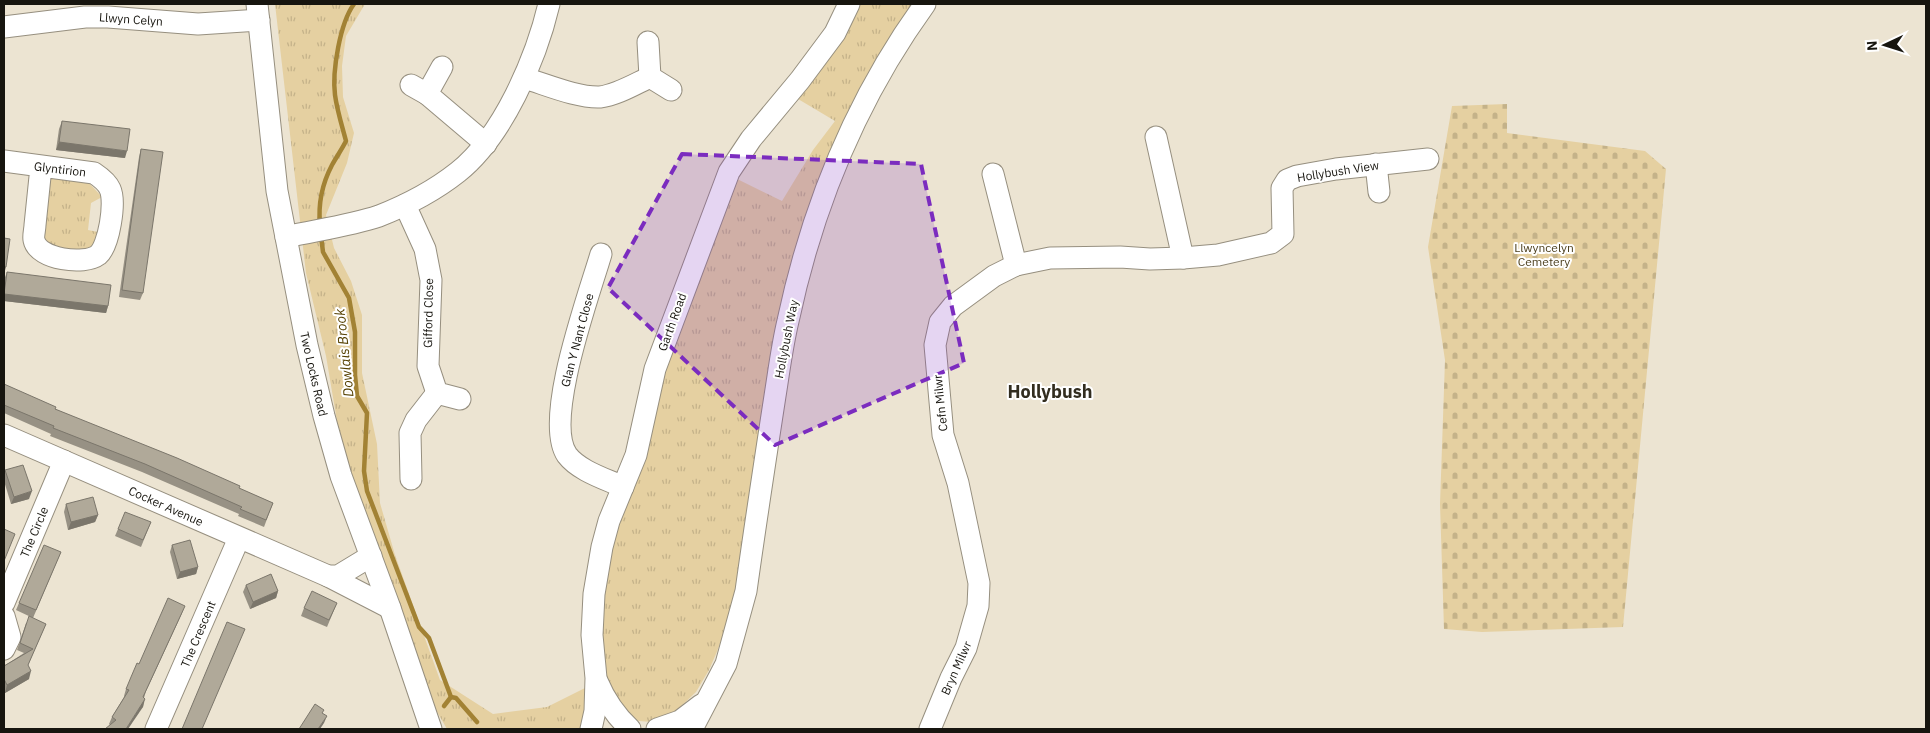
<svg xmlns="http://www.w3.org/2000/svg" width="1930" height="733" font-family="'IBM Plex Sans',sans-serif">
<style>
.grass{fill:url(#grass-tufts)}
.cemetery{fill:url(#cemetery-stones)}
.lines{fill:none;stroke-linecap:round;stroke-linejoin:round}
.stream{stroke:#a28234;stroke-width:4.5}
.minor-casing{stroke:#968f7f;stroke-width:23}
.minor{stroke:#fff;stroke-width:21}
.wall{fill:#979184}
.shaded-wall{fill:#7b766b}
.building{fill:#b0a999;stroke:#7b766b}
.marked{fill:#7b2cbf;fill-opacity:0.2;stroke:#7b2cbf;stroke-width:4;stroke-dasharray:10 6;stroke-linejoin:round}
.labels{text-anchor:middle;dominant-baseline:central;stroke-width:4;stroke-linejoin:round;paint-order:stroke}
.street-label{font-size:12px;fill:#17150f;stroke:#fff}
.park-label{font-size:12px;fill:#4a3d1b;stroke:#fff}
.water-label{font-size:14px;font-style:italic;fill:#554000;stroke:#fff}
.district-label{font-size:18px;font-weight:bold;fill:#322d1f;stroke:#fff}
</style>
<defs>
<pattern id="grass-tufts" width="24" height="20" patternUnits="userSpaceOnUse" patternTransform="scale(1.25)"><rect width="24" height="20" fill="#e5d0a1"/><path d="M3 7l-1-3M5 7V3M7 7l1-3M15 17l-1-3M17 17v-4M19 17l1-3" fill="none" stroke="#c4b289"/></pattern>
<pattern id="cemetery-stones" width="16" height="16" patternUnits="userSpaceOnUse" patternTransform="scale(1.25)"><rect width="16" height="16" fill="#e5d0a1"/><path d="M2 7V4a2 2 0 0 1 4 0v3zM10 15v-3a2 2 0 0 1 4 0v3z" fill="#c4b289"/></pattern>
</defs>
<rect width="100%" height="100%" fill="#ece4d2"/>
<!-- grass -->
<g class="grass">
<path d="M275 4H365L346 36 342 66 343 97 354 133 347 163 326 215 334 248 351 281 362 315V373L377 444 380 503 395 555 440 680 493 714 547 707 589 686 583 729H447L429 698 360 504 338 427 326 356 306 273Z"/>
<path d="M846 4H915L829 157 735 591 727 625 716 654 709 670 696 692 674 713 651 722 639 721 629 717 600 676 598 596 654 400 729 175 782 201 813 150 835 121 793 96Z"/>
<path d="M53 178 89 183 102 197 91 203 88 230 98 232 95 246 84 251 48 246 40 231 46 182Z"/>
</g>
<!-- cemetery -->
<path class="cemetery" d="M1507 104V133L1645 151 1666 169 1623 627 1482 632 1444 629 1440 504 1445 360 1428 247 1452 106Z"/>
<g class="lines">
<!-- stream -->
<g class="stream">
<path d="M320 225C318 204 322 184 332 165 337 156 342 149 346 141 342 126 337 110 335 95 332 71 340 23 354 4"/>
<path d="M321 236 323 252 349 298 355 332V375L357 396 367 413 364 471 367 491 419 627 429 638 451 697 456 698 477 722"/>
<path d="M444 706 451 697"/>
</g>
<defs>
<g id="minor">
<path d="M257 4 277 191 307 345 324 416 341 476 390 608 431 729"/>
<path d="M4 27 85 17H108L198 24 259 20"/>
<path d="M648 42 650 77 671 90"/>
<path d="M442 67 427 94 486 144"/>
<path d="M524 78C545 84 577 98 600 97 617 95 635 84 650 77"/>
<path d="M411 85 427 94"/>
<path d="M1156 137 1183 258"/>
<path d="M4 161 94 173C100 177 107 182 110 189 116 202 109 246 98 255 85 265 38 260 34 240 33 236 35 229 35 225 37 206 39 187 41 167"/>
<path d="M1376 164 1379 192"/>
<path d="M993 174 1016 265"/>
<path d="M405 205 425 249 431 280 428 366 437 393 460 399"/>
<path d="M286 237C317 230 349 226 379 216 407 205 434 191 458 172 503 136 536 59 549 4"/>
<path d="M601 254C589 295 543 420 567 455 579 471 606 479 623 487"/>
<path d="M4 435 328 576H338L371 556"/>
<path d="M411 479 410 433 416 420 437 393"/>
<path d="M328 576 390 608"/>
<path d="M4 603 64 461"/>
<path d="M4 616 10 637 4 649"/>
<path d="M597 681C605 700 615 715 630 729"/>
<path d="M156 729 239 538"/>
<path d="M591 729 595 711 596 678 592 635 594 594 602 547 609 521 636 455 655 369 729 172 751 139 800 80 835 33 849 4"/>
<path d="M657 729 680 721 701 705"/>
<path d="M692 729 726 664 746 591C755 526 765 461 775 396 779 371 782 346 788 321 812 208 857 98 925 4"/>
<path d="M930 729 951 678 966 648 978 606 979 583 958 483 943 435 935 345 940 322 953 306 994 276 1016 265 1050 258 1120 257 1150 259 1183 258 1218 255 1271 243 1283 234 1282 188 1287 180 1297 176 1336 169 1428 159"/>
</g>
</defs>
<!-- minor casing -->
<use href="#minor" class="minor-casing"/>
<!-- minor -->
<use href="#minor" class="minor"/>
</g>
<!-- wall -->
<g class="wall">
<path d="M62 121 125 158 56 150 59 129Z"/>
<path d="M141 149 143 293 140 300 119 297 139 157Z"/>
<path d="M7 272 108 306 106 313 4 301V280Z"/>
<path d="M4 384 55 409 273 503 264 527 238 516 239 514 142 472 50 436 51 434 4 413Z"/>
<path d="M5 470 29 499 11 504 4 481V475Z"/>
<path d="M66 504 98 515 95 522 68 530 64 512Z"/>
<path d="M151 522 141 547 115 536 118 529Z"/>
<path d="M172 545 198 567 196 574 177 579 170 552Z"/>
<path d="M61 552 33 618 16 610 19 603Z"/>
<path d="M246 585 278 591 276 598 250 609 243 592Z"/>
<path d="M337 603 327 627 301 616 304 608Z"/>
<path d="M182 613 146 691 144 698 143 707 110 725 109 724 112 717 124 697V696L126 689 139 664Z"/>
<path d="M26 623 46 624 28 665 29 679 5 693 4 691V666L24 653 17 650Z"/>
</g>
<!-- shaded-wall -->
<g class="shaded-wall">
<path d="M59 142 127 151 125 158 56 150Z"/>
<path d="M4 266 6 267 4 274Z"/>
<path d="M4 294 108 306 106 313 4 301Z"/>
<path d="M32 491 29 499 11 504 14 497Z"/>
<path d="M98 515 95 522 68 530 71 522Z"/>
<path d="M198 567 196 574 177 579 180 572Z"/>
<path d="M278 591 276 598 250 609 253 602Z"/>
<path d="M185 606 182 613 146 691 149 684Z"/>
<path d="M31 671 29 679 5 693 7 685Z"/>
<path d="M145 699 143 707 128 729H126Z"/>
<path d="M327 716 324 723 320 729H318Z"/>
</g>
<!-- building -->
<g class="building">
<path d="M62 121 130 129 127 151 59 142Z"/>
<path d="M141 149 163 152 143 293 122 290Z"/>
<path d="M4 238 10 239 6 267 4 266Z"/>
<path d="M7 272 111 285 108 306 4 294Z"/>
<path d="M4 384 56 407 55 409 177 458 240 486 239 488 273 503 266 520 240 509 242 507 145 464 53 428 54 426 4 405Z"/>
<path d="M23 465 32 491 14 497 5 470Z"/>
<path d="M93 497 98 515 71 522 66 504Z"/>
<path d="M125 512 151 522 143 540 118 529Z"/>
<path d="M4 529 15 534 4 561Z"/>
<path d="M190 540 198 567 180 572 172 545Z"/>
<path d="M44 545 61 552 36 610 19 603Z"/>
<path d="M271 574 278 591 253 602 246 585Z"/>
<path d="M312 591 337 603 329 620 304 608Z"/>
<path d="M168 598 185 606 143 697 145 699 126 729H105L116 720 112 717 129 690 126 689 131 677 137 663 139 664Z"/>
<path d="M29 616 46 624 28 665 31 671 7 685 4 679V666L33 649 20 643Z"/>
<path d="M227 622 245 629 202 729H182Z"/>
<path d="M315 704 324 710 322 713 327 716 318 729H299Z"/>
</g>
<!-- marked area -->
<path class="marked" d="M682 154 921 164 964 363 775 445 608 288Z"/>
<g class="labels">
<!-- street labels -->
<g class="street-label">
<text transform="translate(131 19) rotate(4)">Llwyn Celyn</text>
<text transform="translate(60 169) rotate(7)">Glyntirion</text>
<text transform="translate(1338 171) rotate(-9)">Hollybush View</text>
<text transform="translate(428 313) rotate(-89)">Gifford Close</text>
<text transform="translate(672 322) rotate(-70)">Garth Road</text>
<text transform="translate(786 339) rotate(-79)">Hollybush Way</text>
<text transform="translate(577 340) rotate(-75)">Glan Y Nant Close</text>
<text transform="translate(314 374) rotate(77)">Two Locks Road</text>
<text transform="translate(940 403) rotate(-96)">Cefn Milwr</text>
<text transform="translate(166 506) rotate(24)">Cocker Avenue</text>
<text transform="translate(34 532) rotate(-67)">The Circle</text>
<text transform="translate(198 634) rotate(-67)">The Crescent</text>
<text transform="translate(956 668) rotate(-66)">Bryn Milwr</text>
</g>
<!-- park labels -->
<g class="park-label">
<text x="1544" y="247">Llwyncelyn<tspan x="1544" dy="14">Cemetery</tspan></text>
</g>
<!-- water labels -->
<g class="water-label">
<text transform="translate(344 353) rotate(-96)">Dowlais Brook</text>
</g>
<!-- district labels -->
<g class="district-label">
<text x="1050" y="391">Hollybush</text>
</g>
</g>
<!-- border -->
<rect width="1930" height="733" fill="none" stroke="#17150f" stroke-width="10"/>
<!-- north arrow -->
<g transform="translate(1885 45) rotate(266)" stroke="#ffffff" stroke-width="4" paint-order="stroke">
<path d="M0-4L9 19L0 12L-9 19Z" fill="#17150f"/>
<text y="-8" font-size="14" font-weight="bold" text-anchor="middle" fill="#17150f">N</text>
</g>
</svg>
